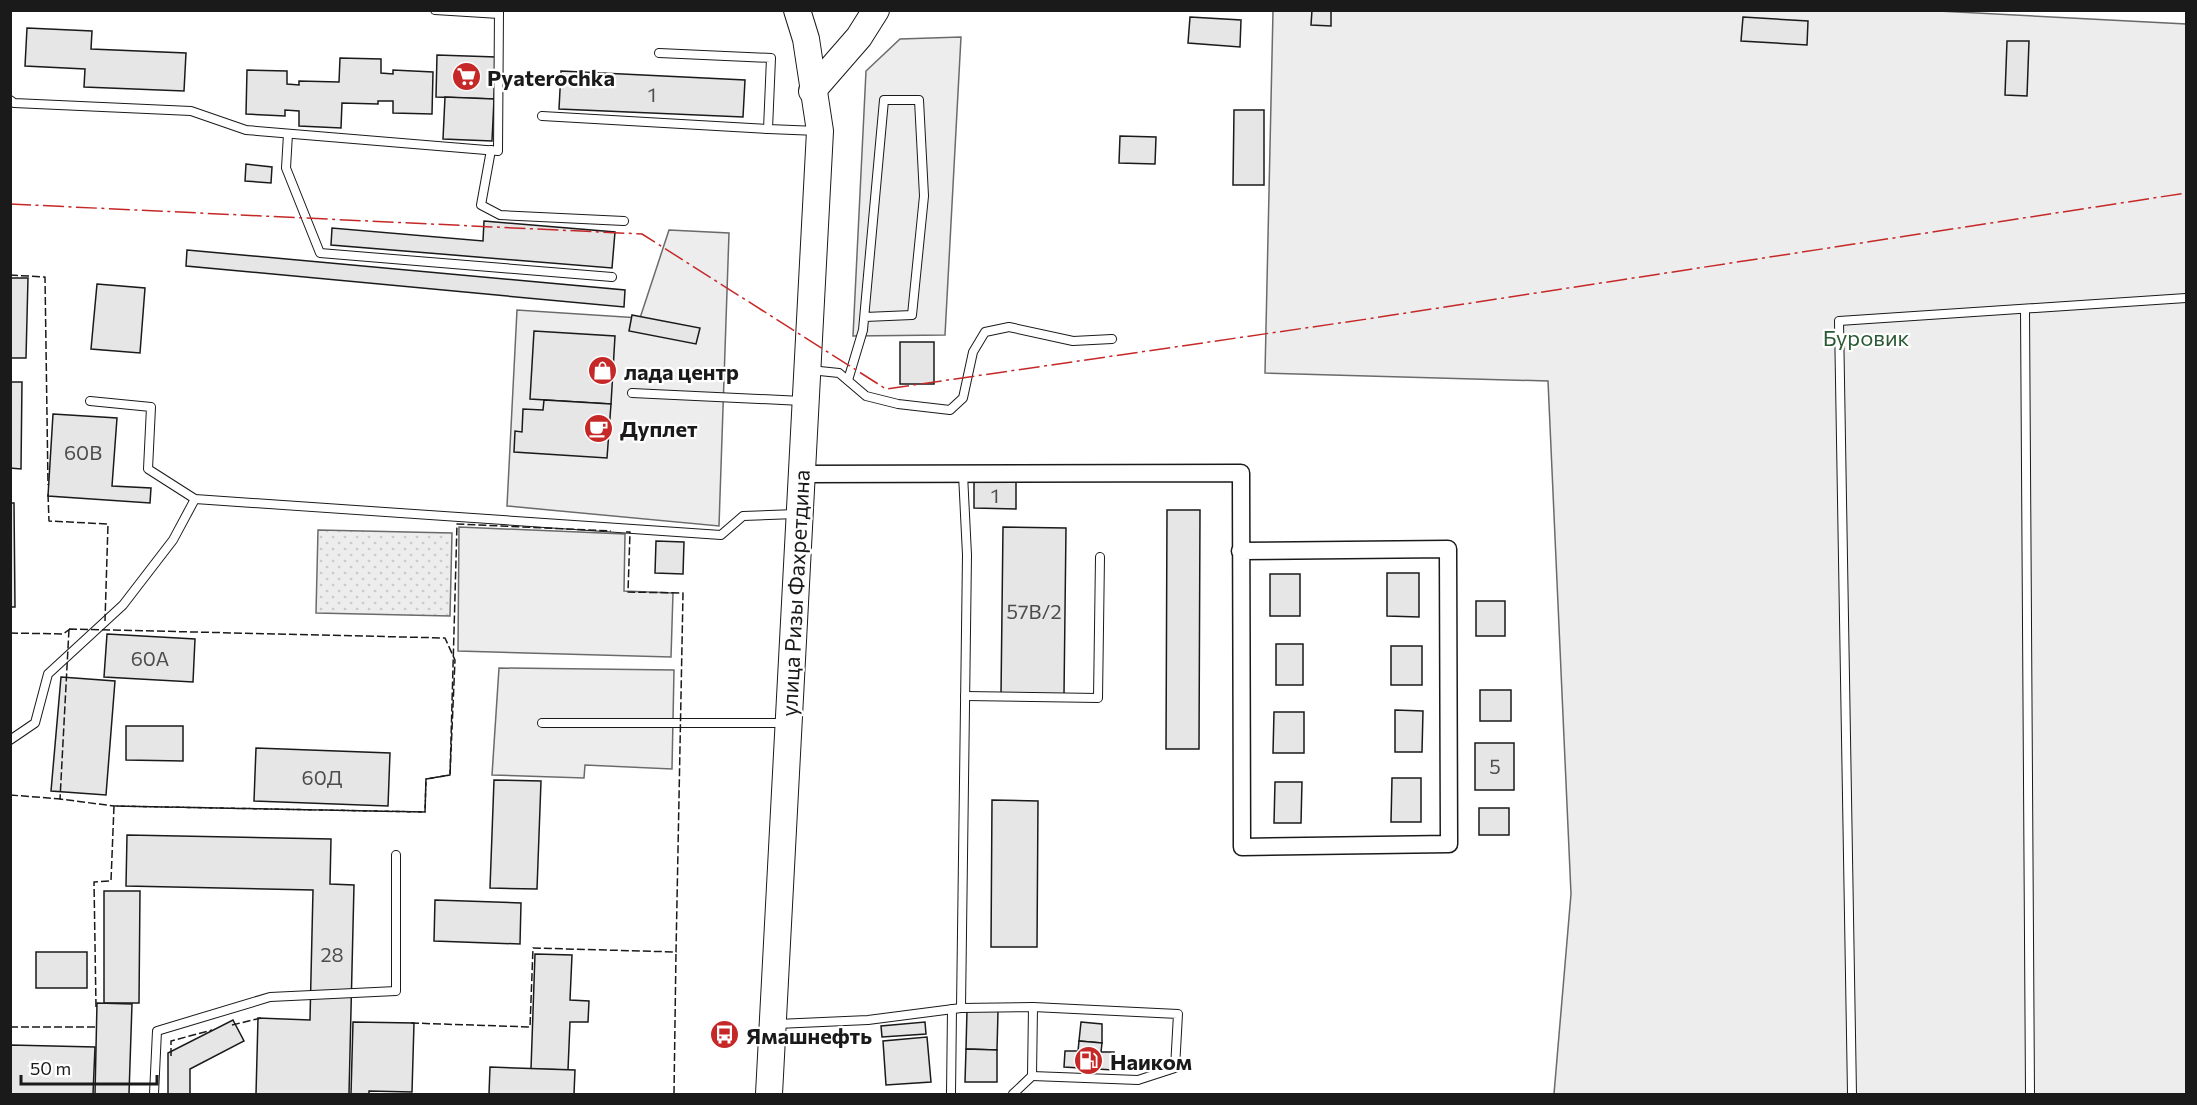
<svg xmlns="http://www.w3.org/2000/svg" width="2197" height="1105" font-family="Commissioner,sans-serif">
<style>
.grass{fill:url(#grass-dots);stroke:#6a6a6a;stroke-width:1.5}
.built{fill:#ededed;stroke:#6a6a6a;stroke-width:1.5}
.building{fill:#e6e6e6;stroke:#1a1a1a;stroke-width:1.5}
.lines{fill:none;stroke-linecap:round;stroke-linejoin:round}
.lane-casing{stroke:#1a1a1a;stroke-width:10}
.street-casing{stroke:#1a1a1a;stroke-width:19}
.primary-casing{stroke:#1a1a1a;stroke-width:28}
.lane{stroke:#fff;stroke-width:8}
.street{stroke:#fff;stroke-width:16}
.primary{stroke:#fff;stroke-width:26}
.fence{stroke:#1a1a1a;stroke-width:1.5;stroke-dasharray:8 3;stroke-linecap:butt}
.power{stroke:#c62828;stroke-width:1.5;stroke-dasharray:21 4.5 3 4.5;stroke-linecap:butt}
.labels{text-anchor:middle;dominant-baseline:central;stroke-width:4.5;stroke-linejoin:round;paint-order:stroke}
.number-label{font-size:20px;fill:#4d4d4d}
.poi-label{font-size:22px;font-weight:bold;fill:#1a1a1a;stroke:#fff;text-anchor:start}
.park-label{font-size:22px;fill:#2b5a34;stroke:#fff}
.street-label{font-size:22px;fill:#1a1a1a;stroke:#fff}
</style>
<defs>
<pattern id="grass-dots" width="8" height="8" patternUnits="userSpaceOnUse" patternTransform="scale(1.5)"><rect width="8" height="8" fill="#ededed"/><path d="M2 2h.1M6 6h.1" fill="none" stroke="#cbcbcb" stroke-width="1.8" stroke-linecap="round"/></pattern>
</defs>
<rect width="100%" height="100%" fill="#fff"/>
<!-- grass -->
<path class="grass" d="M318 530 452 533 450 616 316 613Z"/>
<!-- built -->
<g class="built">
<path d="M1919 10 2186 24V1094H1554L1571 894 1548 381 1265 373 1273 11Z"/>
<path d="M961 37 945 335 853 336 866 71 900 39Z"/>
<path d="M669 230 729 233 719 526 507 506 517 310 640 318Z"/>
<path d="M459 527 625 534 624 591 673 593 671 657 458 651Z"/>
<path d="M499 668 674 670 672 769 585 765 584 778 492 775Z"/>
</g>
<!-- building -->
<g class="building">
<path d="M1312 10H1331V26L1311 25Z"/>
<path d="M1190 17 1241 20 1240 47 1188 43Z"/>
<path d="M1743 17 1808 21 1807 45 1741 41Z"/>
<path d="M27 28 92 31 91 49 186 53 184 91 84 87 85 69 25 66Z"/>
<path d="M2007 41H2029L2027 96 2005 95Z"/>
<path d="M437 55 496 57 494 99 436 97Z"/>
<path d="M340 58 381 59V73L393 74V70L433 72 432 114 393 113V101H378V104L342 103 341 128 299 126V111L285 110V116L246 114 247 70 287 71V84L299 85V81L339 82Z"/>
<path d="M561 71 745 80 743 117 559 109Z"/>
<path d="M445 97 494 99 492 141 443 139Z"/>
<path d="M1234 110H1264V185H1233Z"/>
<path d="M1120 136 1156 137 1155 164 1119 163Z"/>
<path d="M246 164 272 167 271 183 245 181Z"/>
<path d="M484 221 615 232 612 268 331 245 332 228 483 241Z"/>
<path d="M187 250 625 290 624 307 186 266Z"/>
<path d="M10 278H28L26 358H10Z"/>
<path d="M97 284 145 288 140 353 91 349Z"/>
<path d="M632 315 700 328 696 344 629 331Z"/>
<path d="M534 331 615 336 611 404 530 399Z"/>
<rect x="900" y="342" width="34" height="42"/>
<path d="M10 382H22L21 469 10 468Z"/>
<path d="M544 400 611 404 607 458 514 452 515 431 522 432 523 409 543 410Z"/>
<path d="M53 414 117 418 112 486 151 488 150 503 48 496Z"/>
<path d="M974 482H1016V509L974 508Z"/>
<path d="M10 503H14L15 607H10Z"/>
<path d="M1167 510H1200L1199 749H1166Z"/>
<path d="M1003 527 1066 528 1064 695H1001Z"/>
<path d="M656 541 684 542 683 574 655 573Z"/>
<path d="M1387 573H1419V617L1387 616Z"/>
<rect x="1270" y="574" width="30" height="42"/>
<rect x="1476" y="601" width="29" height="35"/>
<path d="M107 634 195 639 193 682 104 677Z"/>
<rect x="1276" y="644" width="27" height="41"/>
<rect x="1391" y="646" width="31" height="39"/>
<path d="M61 677 115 681 106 795 51 791Z"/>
<rect x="1480" y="690" width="31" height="31"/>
<path d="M1395 710 1423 711 1422 752H1395Z"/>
<path d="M1274 712H1304V753H1273Z"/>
<path d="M126 726H183V761L126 760Z"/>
<rect x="1475" y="743" width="39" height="47"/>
<path d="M256 748 390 753 388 806 254 801Z"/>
<path d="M1392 778H1421V822H1391Z"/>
<path d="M494 780 541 781 537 889 490 888Z"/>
<path d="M1275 782H1302L1301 823H1274Z"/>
<path d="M992 800 1038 801 1037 947H991Z"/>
<rect x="1479" y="808" width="30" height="27"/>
<path d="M127 835 331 839 330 884 354 885 349 1094H256L258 1018 310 1020 313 890 126 886Z"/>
<path d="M104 891H140L139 1003H104Z"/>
<path d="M435 900 521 903 520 944 434 941Z"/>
<rect x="36" y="952" width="51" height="36"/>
<path d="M535 954 572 955 570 1000 589 1001 588 1022H570L568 1070 531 1069Z"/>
<path d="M97 1003 132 1004 129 1094H95Z"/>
<path d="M967 1010 998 1011 997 1050 966 1049Z"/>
<path d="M233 1020 244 1041 190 1069V1094H168V1053Z"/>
<path d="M353 1022 414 1023 412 1092 369 1091V1094H351Z"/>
<path d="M925 1022 926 1034 882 1037 881 1026Z"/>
<path d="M1081 1022 1102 1024V1043L1079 1041Z"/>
<path d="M927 1037 931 1082 886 1085 883 1041Z"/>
<path d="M1079 1041 1102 1043 1101 1052H1114L1113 1070 1064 1067 1065 1051H1078Z"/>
<path d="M10 1045 95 1047 93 1094H10Z"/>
<path d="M966 1049 997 1050V1082H965Z"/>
<path d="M490 1067 575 1070 574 1094H489Z"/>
</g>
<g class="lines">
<defs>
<g id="lane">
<path d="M435 10 499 14"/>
<path d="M659 53 771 58 768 129 818 131"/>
<path d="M10 100 14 103 191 111 246 130 498 151 499 10"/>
<path d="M542 116 768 129"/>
<path d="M288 134 286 168 320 253 612 277"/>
<path d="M491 150 481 205 500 215 624 221"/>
<path d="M2025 310 2030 1094"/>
<path d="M810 370 839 373 866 396 898 404 950 410 963 398 973 352 985 332 1009 327 1073 341 1112 339"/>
<path d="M848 380 863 330 884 100H919L924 196 912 315 865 317"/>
<path d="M632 393 802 401"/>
<path d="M90 401 151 407 148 469 195 499 721 535 743 516 796 514"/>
<path d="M965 696 1098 698 1100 557"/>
<path d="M542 723H785"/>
<path d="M10 740 35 723 48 674 123 605 173 540 195 499"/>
<path d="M961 1008 967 555 963 474"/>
<path d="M777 1024 868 1020 961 1008 1033 1007 1178 1014 1175 1068 1138 1080 1032 1076"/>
<path d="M154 1094 157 1031 270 997 396 991V855"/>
<path d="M951 1094 952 1009"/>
<path d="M1013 1094 1032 1076 1033 1007"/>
<path d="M1852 1094 1839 321 2186 298"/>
</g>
<path id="street" d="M802 474 1241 473 1242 847 1449 844 1448 549 1240 551"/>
<g id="primary">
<path d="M812 91 859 37 876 10"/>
<path d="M769 1094 820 131 806 39 797 10"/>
</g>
</defs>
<!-- lane casing -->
<use href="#lane" class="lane-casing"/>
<!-- street casing -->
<use href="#street" class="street-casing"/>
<!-- primary casing -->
<use href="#primary" class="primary-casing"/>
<!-- lane -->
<use href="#lane" class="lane"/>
<!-- street -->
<use href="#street" class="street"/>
<!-- primary -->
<use href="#primary" class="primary"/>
<!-- fence -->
<g class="fence">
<path d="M10 275 45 277 48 485"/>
<path d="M48 494 49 521 108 524 105 621"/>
<path d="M69 629 445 638 455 660 450 775 426 779 425 812 114 806 60 799Z"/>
<path d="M10 633 63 634 70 629"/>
<path d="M10 795 61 799"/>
<path d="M96 1007 94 882 111 881 114 806 425 812 426 779 450 775 457 524 611 531"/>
<path d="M411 1023 530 1027 533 948 676 952 683 593 628 592 630 532H626"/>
<path d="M232 1025 261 1018"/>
<path d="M10 1027H96V1025"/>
<path d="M171 1056V1041L212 1030"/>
<path d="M674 1094 676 952"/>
</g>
<!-- power -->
<path class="power" d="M10 204 642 234 886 389 1367 319 2186 193"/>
</g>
<!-- icons -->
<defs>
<symbol id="supermarket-disc" viewBox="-11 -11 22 22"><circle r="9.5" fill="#c62828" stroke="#fff"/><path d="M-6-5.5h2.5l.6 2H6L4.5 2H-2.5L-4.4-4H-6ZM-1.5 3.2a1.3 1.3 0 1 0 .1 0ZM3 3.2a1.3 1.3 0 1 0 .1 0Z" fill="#fff"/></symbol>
<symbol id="shop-disc" viewBox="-11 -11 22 22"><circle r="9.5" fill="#c62828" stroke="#fff"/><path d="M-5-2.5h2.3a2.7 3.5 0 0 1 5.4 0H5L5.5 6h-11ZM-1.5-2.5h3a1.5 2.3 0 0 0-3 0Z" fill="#fff"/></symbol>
<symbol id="cafe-disc" viewBox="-11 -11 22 22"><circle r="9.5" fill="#c62828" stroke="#fff"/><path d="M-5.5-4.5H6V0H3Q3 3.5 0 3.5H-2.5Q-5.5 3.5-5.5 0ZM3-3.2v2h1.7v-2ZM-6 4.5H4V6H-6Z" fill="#fff"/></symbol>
<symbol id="bus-disc" viewBox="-11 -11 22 22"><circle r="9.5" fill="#c62828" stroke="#fff"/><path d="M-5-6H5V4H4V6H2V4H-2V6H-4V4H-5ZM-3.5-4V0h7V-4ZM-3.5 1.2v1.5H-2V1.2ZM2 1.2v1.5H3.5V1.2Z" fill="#fff"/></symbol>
<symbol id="fuel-disc" viewBox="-11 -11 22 22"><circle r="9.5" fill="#c62828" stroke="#fff"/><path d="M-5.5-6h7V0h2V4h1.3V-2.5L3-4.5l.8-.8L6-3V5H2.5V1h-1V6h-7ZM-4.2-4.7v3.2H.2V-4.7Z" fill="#fff"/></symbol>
</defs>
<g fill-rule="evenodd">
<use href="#supermarket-disc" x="450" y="60" width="33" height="33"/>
<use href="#shop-disc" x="586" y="354" width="33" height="33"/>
<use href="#cafe-disc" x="582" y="412" width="33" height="33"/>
<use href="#bus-disc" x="708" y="1018" width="33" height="33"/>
<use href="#fuel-disc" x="1072" y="1044" width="33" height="33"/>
</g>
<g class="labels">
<!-- number labels -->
<g class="number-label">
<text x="652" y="94">1</text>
<text x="83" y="452">60В</text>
<text x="995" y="495">1</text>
<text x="1034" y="611">57В/2</text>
<text x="150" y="658">60А</text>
<text x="1495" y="766">5</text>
<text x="322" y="777">60Д</text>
<text x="332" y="954">28</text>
</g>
<!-- poi labels -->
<g class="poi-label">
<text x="487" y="77">Pyaterochka</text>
<text x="624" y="371">лада центр</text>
<text x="620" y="428">Дуплет</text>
<text x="746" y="1035">Ямашнефть</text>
<text x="1110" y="1061">Наиком</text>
</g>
<!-- park labels -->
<g class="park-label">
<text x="1866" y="337">Буровик</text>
</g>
<!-- street labels -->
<g class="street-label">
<text transform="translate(795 593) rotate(-87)">улица Ризы Фахретдина</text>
</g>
</g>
<!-- border -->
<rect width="2197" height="1105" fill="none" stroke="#1a1a1a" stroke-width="24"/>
<!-- scale -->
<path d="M21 1075v9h136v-9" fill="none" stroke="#1a1a1a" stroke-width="3"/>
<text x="30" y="1075" font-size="18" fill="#1a1a1a" stroke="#ffffff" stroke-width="4.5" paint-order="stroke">50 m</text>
</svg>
